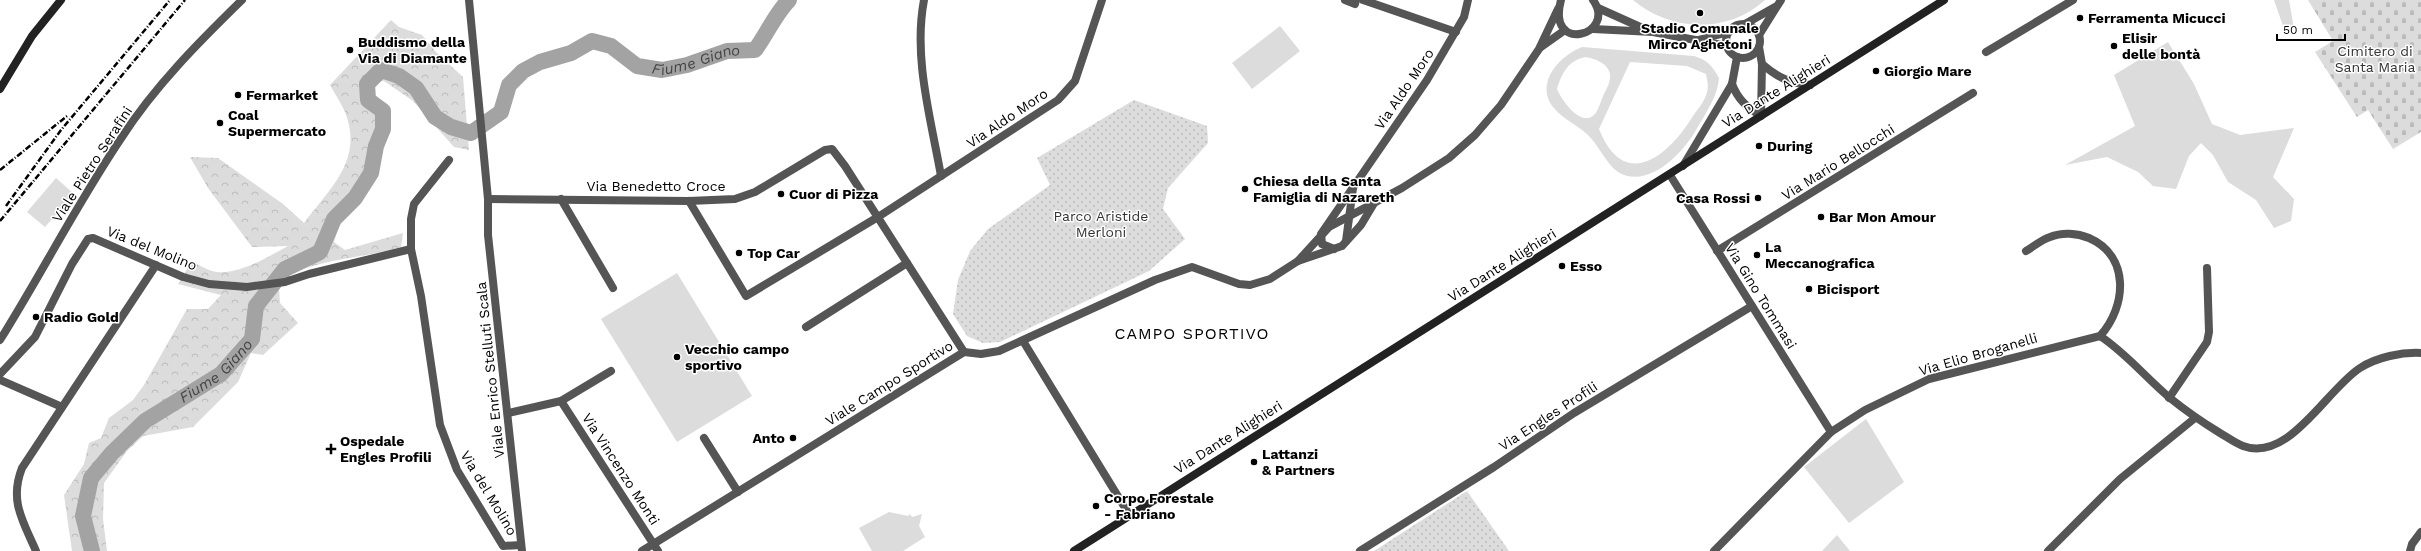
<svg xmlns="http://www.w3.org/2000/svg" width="2421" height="551" font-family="'Work Sans',sans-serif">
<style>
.green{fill:#dcdcdc;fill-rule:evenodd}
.forest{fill:url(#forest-crowns)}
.cemetery{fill:url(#cemetery-stones)}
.park{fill:url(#park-dots)}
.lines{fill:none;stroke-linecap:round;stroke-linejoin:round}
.river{stroke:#a3a3a3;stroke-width:16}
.minor{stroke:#555;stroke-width:8}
.tertiary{stroke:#555;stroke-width:8}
.secondary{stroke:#222;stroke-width:8}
.rail{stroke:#000;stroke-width:2.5;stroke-dasharray:6 2 1 2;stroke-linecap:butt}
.poi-dot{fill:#000;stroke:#fff;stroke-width:1.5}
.labels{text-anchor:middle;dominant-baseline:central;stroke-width:3;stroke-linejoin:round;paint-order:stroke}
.poi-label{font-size:14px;font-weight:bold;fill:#000;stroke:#fff;text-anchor:start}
.park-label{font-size:14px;fill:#333;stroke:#fff}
.street-label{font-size:14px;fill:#000;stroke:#fff}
.water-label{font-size:15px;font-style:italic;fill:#444;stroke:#fff}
.quarter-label{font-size:16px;letter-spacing:1px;fill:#000;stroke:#fff}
</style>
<defs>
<pattern id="forest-crowns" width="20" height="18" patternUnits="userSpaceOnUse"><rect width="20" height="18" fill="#dcdcdc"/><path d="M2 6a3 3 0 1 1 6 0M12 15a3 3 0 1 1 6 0" fill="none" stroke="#bbb"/></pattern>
<pattern id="cemetery-stones" width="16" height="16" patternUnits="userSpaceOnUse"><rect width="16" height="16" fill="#dcdcdc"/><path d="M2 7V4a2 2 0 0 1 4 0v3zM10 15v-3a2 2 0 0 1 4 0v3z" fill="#bbb"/></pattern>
<pattern id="park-dots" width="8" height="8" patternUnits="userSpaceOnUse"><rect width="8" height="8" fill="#dcdcdc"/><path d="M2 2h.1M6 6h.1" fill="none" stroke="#bbb" stroke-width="1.8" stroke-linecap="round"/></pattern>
</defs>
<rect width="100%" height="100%" fill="#fff"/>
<!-- green -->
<g class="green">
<path d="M1633 0H1765C1728 34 1671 32 1633 0Z"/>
<path d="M2274 0H2289L2294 29 2285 32Z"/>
<path d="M1280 26 1300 51 1252 89 1232 63Z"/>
<path d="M2168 42 2194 84 2212 124 2240 135 2294 128 2273 177 2294 199 2291 221 2274 228 2256 200 2228 182 2213 155 2201 143 2189 156 2176 189 2153 186 2138 172 2107 157 2065 165 2135 126 2114 75Z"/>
<path d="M1582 47 1694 56C1707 60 1712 65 1719 78 1718 96 1705 114 1696 130 1683 153 1648 190 1618 172 1606 164 1599 145 1587 134 1577 125 1563 119 1554 108 1534 84 1559 56 1582 47ZM1586 57C1595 59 1608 63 1610 74 1611 81 1607 88 1604 94 1601 100 1599 109 1595 114 1581 129 1561 99 1557 89 1562 72 1569 60 1586 57ZM1630 62 1687 66 1706 74C1707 80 1709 86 1707 92 1705 101 1698 109 1693 116 1668 157 1624 192 1599 129Z"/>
<path d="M56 178 74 194 45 227 27 212Z"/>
<path d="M677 273 752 396 677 442 601 319Z"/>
<path d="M1866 419 1904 482 1849 523 1804 467Z"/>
<path d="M889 512 908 516 910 514 912 517 922 514 919 526 925 537 903 551H872L859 528Z"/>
<path d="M1837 535 1850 551H1822Z"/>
</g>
<!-- forest -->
<path class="forest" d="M391 20 399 27 422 35 436 52 463 77 469 150 454 147 413 101 384 81 363 78 391 116 363 177 347 202 334 242 345 250 403 233 401 247C365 258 325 258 291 274 286 276 282 283 279 288L280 303 298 323 263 355 251 353 238 382 193 427 143 436 127 451 104 483 103 519 107 551H72L64 495 84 464 89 443 101 438 109 418 133 400 144 385 187 309H208L221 295 178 284 192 261C198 264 205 269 212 271 235 278 269 256 288 246L252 247 208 188 190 157 218 158 283 204 304 223C330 188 364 160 345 112 341 103 335 94 330 85Z"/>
<!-- cemetery -->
<path class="cemetery" d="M2308 0H2421V132L2393 149 2368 110 2357 117 2315 52 2333 41Z"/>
<!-- park -->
<g class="park">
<path d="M1134 100 1207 126 1208 143 1168 188 1163 209 1185 239 1149 271 1000 342 983 343 967 336 953 314 958 280 970 251 988 229 1050 185 1037 158Z"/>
<path d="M1467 491 1509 551H1374Z"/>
</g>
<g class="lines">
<!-- river -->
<path class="river" id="s1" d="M92 551 83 516 91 478 112 453 145 421 221 374 252 339 256 306 285 269 320 252 334 219 355 198 371 173 376 146 383 129V111L368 100 367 84 381 70 399 76 416 88 435 117 451 127 471 133 501 112 509 85 523 71 540 62 571 53 592 41 611 46 637 66 662 70 687 65 727 51 755 50C767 34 775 14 789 0"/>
<!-- minor -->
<g class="minor">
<path d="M924 0C913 58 931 119 941 176"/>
<path d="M1345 0 1355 4 1356 0"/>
<path d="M1363 0 1456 32"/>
<path d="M1745 24 1775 7"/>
<path d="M1759 35 1781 0"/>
<path d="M1986 52 2073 0"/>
<path d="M449 160 414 204 411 219V249L421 296 440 425 457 470 503 546 521 545"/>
<path d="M1670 175 1831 432"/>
<path d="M561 199 613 288"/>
<path d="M878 217 1058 100 1075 81 1102 0"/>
<path d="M1346 241 1353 188"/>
<path d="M1334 249 1322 244 1321 234 1427 80 1464 17 1468 0"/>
<path d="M1717 251 1973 93"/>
<path d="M806 327 907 263"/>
<path d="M2100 336C2126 353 2146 378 2170 398 2186 411 2202 422 2220 433 2227 437 2235 443 2243 446 2289 463 2326 390 2360 368 2377 357 2402 352 2421 353"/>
<path d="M0 374 35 337 72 264 88 239 93 238 183 277 209 284 247 287 285 282 309 274 411 249"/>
<path d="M0 380 62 407"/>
<path d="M2169 398 2207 342 2209 332 2207 268"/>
<path d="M561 401 658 551"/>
<path d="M508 413 561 401 611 371"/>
<path d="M704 438 738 492"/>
<path d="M36 551C23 521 9 501 22 468L156 265"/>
<path d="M1360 551 1494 467 1574 413 1752 306"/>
<path d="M1714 551 1831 432 1865 410 1929 379 2100 336C2127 306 2130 256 2089 238 2077 233 2062 232 2050 237 2041 240 2033 247 2026 251"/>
<path d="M2048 551 2120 479 2195 418"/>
<path d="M2410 551 2412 544 2421 532"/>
</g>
<!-- tertiary -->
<g class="tertiary">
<path d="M469 0 488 199V235L522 551"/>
<path d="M1561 0C1546 55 1618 35 1593 0"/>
<path d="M1598 8 1647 30"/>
<circle cx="1743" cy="41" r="17"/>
<path d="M1593 29 1653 32 1727 46"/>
<path d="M1698 40 1729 32"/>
<path d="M1541 47 1565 30"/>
<path d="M1762 64C1778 78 1790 83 1810 85"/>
<path d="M1732 84C1738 100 1747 107 1761 116L1762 64 1759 47"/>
<path d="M1683 166 1732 84 1737 57"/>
<path d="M488 199 689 201 735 199 755 192 825 150 832 149 845 166 964 352"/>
<path d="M689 201 746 296 878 217"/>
<path d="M1298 261 1342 246 1361 225 1373 205"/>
<path d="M0 340C42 273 78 202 122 137 155 86 199 42 242 0"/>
<path d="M1023 341 1130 516"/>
<path d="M642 551 964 352 981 354 999 351 1155 280 1192 267 1239 284 1250 285 1270 279 1298 261 1329 227 1402 188 1449 158 1475 135 1501 105 1539 49 1558 9"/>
</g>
<!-- secondary -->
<g class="secondary">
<path d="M0 89 32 36 61 0"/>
<path d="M1074 551 1944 0"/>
</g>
<!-- rail -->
<g class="rail">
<path d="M0 170 67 116"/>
<path d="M6 206 61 130 170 0"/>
<path d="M0 221 185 0"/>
</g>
</g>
<!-- markers -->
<g class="poi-dot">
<circle cx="1700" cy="13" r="4"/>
<circle cx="2080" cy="18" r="4"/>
<circle cx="2114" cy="46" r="4"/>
<circle cx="350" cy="50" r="4"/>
<circle cx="1876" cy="71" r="4"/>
<circle cx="238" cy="95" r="4"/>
<circle cx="220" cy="123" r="4"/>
<circle cx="1759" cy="146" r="4"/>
<circle cx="1245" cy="189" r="4"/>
<circle cx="781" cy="194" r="4"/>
<circle cx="1758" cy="198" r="4"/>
<circle cx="1821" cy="217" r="4"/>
<circle cx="739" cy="253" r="4"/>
<circle cx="1757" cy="255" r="4"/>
<circle cx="1562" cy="266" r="4"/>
<circle cx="1809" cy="289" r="4"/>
<circle cx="36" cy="317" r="4"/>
<circle cx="677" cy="357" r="4"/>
<circle cx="793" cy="438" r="4"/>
<path d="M329 443h4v4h4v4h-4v4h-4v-4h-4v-4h4z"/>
<circle cx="1254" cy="462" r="4"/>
<circle cx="1096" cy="506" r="4"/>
</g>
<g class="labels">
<!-- poi labels -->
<g class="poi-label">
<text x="2088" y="18">Ferramenta Micucci</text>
<text x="1700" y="28" text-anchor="middle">Stadio Comunale<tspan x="1700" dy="16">Mirco Aghetoni</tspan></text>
<text x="2122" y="38">Elisir<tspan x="2122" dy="16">delle bontà</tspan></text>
<text x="358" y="42">Buddismo della<tspan x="358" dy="16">Via di Diamante</tspan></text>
<text x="1884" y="71">Giorgio Mare</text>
<text x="246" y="95">Fermarket</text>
<text x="228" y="115">Coal<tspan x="228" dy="16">Supermercato</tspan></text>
<text x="1767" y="146">During</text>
<text x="1253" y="181">Chiesa della Santa<tspan x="1253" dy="16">Famiglia di Nazareth</tspan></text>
<text x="789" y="194">Cuor di Pizza</text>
<text x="1750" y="198" text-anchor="end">Casa Rossi</text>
<text x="1829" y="217">Bar Mon Amour</text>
<text x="1765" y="247">La<tspan x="1765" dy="16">Meccanografica</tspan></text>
<text x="747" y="253">Top Car</text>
<text x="1570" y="266">Esso</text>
<text x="1817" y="289">Bicisport</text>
<text x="44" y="317">Radio Gold</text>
<text x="685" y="349">Vecchio campo<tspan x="685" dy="16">sportivo</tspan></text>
<text x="785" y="438" text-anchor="end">Anto</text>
<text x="340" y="441">Ospedale<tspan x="340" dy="16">Engles Profili</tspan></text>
<text x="1262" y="454">Lattanzi<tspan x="1262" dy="16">&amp; Partners</tspan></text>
<text x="1104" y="498">Corpo Forestale<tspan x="1104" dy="16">- Fabriano</tspan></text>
</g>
<!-- park labels -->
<g class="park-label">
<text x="2375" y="51">Cimitero di<tspan x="2375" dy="16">Santa Maria</tspan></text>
<text x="1101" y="216">Parco Aristide<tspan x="1101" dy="16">Merloni</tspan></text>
</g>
<!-- street labels -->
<g class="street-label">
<text transform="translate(1404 89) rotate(-56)">Via Aldo Moro</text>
<text transform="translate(1776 91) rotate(-32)">Via Dante Alighieri</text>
<text transform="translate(1007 118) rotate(-34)">Via Aldo Moro</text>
<text transform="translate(1838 162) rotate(-32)">Via Mario Bellocchi</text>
<text transform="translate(92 164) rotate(-57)">Viale Pietro Serafini</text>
<text x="656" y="186">Via Benedetto Croce</text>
<text transform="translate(152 248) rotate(22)">Via del Molino</text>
<text transform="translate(1502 265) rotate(-32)">Via Dante Alighieri</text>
<text transform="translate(1761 296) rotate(58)">Via Gino Tommasi</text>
<text transform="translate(1978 354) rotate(-16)">Via Elio Broganelli</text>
<text transform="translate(490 370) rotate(-96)">Viale Enrico Stelluti Scala</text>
<text transform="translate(889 383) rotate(-32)">Viale Campo Sportivo</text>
<text transform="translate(1548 416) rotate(-33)">Via Engles Profili</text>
<text transform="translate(1228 437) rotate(-32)">Via Dante Alighieri</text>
<text transform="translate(621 469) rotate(57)">Via Vincenzo Monti</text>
<text transform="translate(489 493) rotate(59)">Via del Molino</text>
</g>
<!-- water labels -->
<g class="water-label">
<text stroke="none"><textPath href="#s1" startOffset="1010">Fiume Giano</textPath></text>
<text stroke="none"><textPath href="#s1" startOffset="241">Fiume Giano</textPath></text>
</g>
<!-- quarter labels -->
<g class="quarter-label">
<text x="1192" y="333">CAMPO SPORTIVO</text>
</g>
</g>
<!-- scale -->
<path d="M2277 34v6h68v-6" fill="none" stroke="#000000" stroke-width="2"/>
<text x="2283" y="34" font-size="12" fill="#000000" stroke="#ffffff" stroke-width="3" paint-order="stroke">50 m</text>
</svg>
